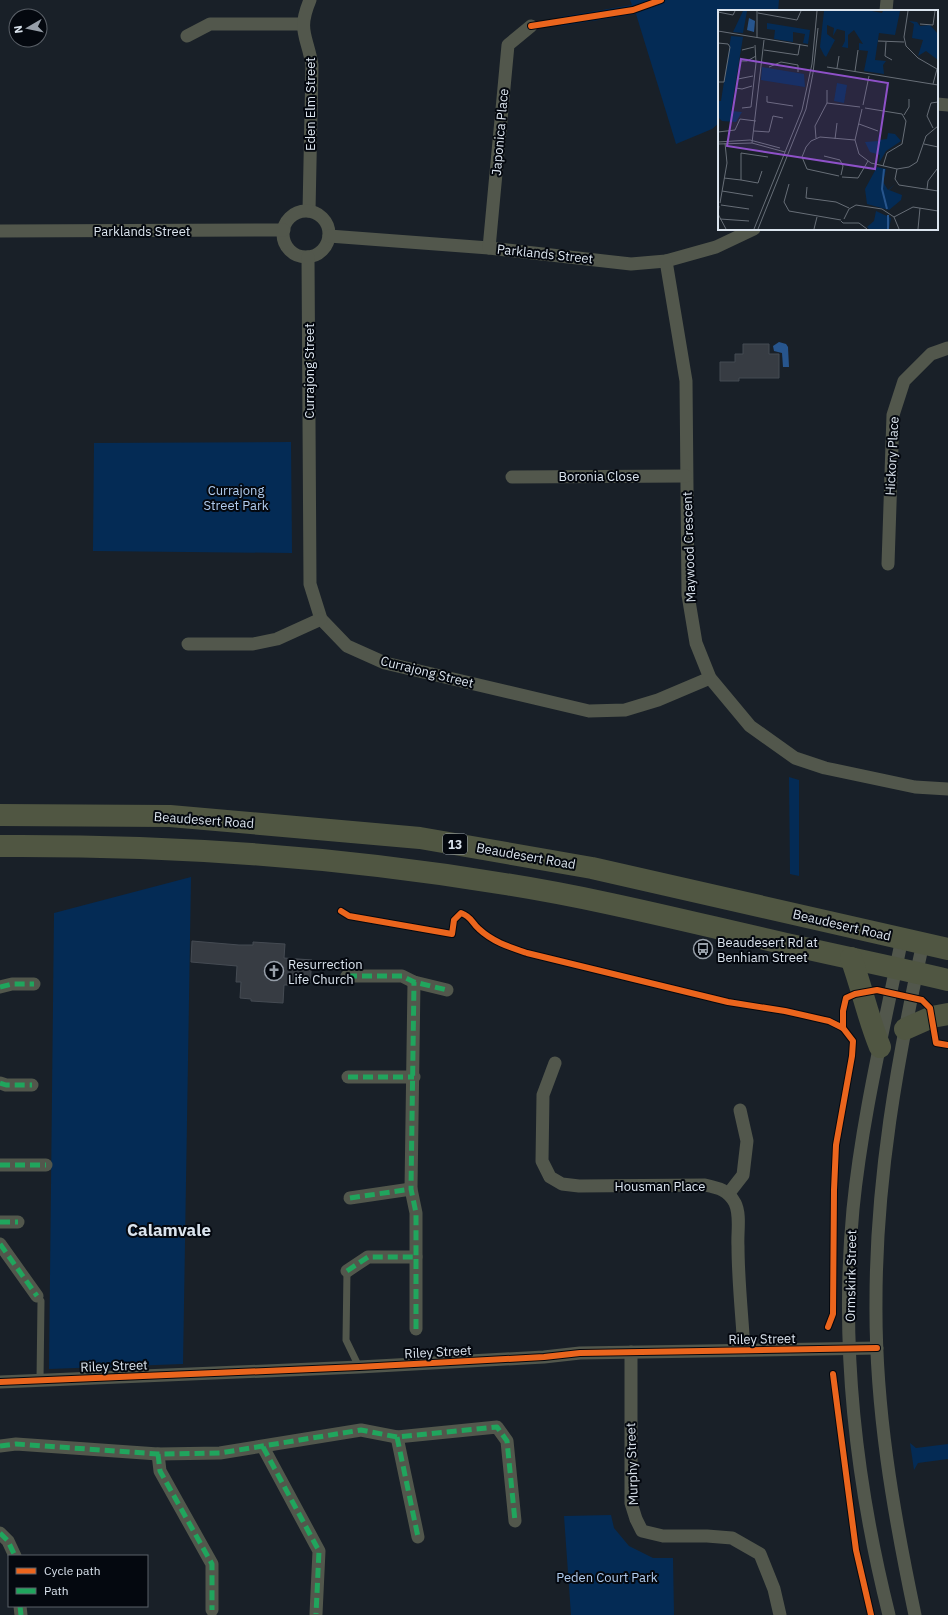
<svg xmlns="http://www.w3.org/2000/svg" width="948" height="1615" font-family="'IBM Plex Sans',sans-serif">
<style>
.green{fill:#042b55}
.water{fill:#27558d}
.building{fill:#373c43;stroke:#454b53}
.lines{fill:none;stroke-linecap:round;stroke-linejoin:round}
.service{stroke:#52574c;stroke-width:7}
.minor{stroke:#52574c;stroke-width:13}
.trunk{stroke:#505642;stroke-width:22}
.quiet{stroke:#20a55d;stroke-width:5;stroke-dasharray:10 5;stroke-linecap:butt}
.cycleway-casing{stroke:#04080f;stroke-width:8}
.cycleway{stroke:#eb651d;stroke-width:6}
.labels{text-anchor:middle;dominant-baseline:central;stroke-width:4;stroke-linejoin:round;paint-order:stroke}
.shield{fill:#04080f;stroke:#9aa2ab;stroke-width:1}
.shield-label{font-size:12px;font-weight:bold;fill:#dbe4ee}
.street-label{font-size:13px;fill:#dbe4ee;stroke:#04080f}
.park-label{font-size:13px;fill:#b1ccee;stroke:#04080f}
.poi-label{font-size:13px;fill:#dbe4ee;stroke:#04080f;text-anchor:start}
.district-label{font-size:17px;font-weight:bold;fill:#dbe4ee;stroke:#04080f}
.inset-river{fill:none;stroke:#27558d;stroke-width:2}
.inset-road{fill:none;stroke:#676e77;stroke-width:1}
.view{fill:#8e51c8;fill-opacity:0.15;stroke:#8e51c8;stroke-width:2}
.inset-edge{fill:none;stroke:#dbe4ee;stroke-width:2}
</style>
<rect width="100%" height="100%" fill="#192028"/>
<!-- green -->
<g class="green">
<path d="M630 0H779L778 11H719V123L712 129 676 144 636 14 561 26 560 17 632 5Z"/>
<path d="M291 442 292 553 93 551 94 443Z"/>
<path d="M789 777 799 780V876L790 874Z"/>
<path d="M191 877 183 1364 49 1369 54 913Z"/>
<path d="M910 1443 916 1448 948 1444V1459L918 1463 914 1470Z"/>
<path d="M611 1515 614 1528 629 1546 653 1558H673L674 1615H571L564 1516Z"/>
</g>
<!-- water -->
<path class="water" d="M779 342 786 344 788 347 789 367H783L782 353 774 351 773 346Z"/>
<!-- building -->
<g class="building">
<path d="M743 344H769V354H779V378H739V381H720V362H735V354H743Z"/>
<path d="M192 941 239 945H253V942L285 944 284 958 312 960 310 983 290 982V985H284L283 1003 251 1001V999L240 998 241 982H236L237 966 191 962Z"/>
</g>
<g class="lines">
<!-- service -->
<g class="service">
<path d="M347 1271 346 1340 359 1367"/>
<path d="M37 1296 41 1301 40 1380"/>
</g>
<!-- minor -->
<g class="minor">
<path d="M886 11 887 0"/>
<path d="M187 36 210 24H302"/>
<path d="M937 104 948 105"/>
<path d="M309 211 312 65C307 35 297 31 310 0"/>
<circle cx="306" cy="234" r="23"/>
<path d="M0 231 284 230"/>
<path d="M329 236 489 248 631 264 666 261 716 247 754 229"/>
<path d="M489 248 508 45 531 26"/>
<path d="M308 257 310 584 321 619 347 646 385 663 589 711 625 710 658 700 710 678"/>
<path d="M666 261 686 381 688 595 696 643 710 678 750 726 795 758 825 768 915 787 948 789"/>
<path d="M512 477 686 476"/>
<path d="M888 564 893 415 904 381 931 354 948 348"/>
<path d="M188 644H253L277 639 321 619"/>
<path d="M347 976H402L414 982 447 990"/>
<path d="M0 987 12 984H34"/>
<path d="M555 1063 543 1095 542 1161 550 1177 562 1184 579 1186 705 1185C719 1188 728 1190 735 1203 741 1215 737 1233 738 1246 738 1280 742 1315 744 1350"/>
<path d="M348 1077H414"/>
<path d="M0 1083 6 1085H32"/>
<path d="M0 1165H46"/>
<path d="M729 1193 743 1175 747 1141 740 1110"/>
<path d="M350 1198 411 1189"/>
<path d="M0 1222H18"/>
<path d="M0 1244 37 1296"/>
<path d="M347 1271 368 1257H416V1213L411 1189 414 982"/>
<path d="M416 1329V1257"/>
<path d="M631 1352V1503L636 1519 642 1531 663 1536H707L732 1538 760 1554 774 1589 780 1615"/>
<path d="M0 1382 359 1367 544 1357 580 1353 877 1348"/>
<path d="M397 1437 418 1537"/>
<path d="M0 1446 16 1444 158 1454 220 1453 361 1430 397 1437 497 1427 507 1441 515 1521"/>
<path d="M263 1447 319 1551 316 1614"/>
<path d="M158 1454 160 1471 212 1564V1610"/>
<path d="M0 1533 8 1541 15 1556"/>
<path d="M20 1606 21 1615"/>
<path d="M889 1615C856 1483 840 1345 853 1209 862 1118 884 1028 902 938"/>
<path d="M915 1615C893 1511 875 1407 876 1301 876 1180 897 1061 923 943"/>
</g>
<!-- trunk -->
<g class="trunk">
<path d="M0 815 170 816 420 838 592 868 948 949"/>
<path d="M0 846C168 845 338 856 505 884 594 898 681 920 769 940 829 954 889 966 948 980"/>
<path d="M851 958C862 988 868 1018 880 1047"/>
<path d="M905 1029 932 1017 948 1014"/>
</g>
<!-- quiet -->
<g class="quiet">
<path d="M347 976H402L414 982 447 990"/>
<path d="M0 987 12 984H34"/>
<path d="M348 1077H414"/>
<path d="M0 1083 6 1085H32"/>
<path d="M0 1165H46"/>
<path d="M350 1198 411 1189"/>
<path d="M0 1222H18"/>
<path d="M0 1244 37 1296"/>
<path d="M347 1271 368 1257H416V1213L411 1189 414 982"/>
<path d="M416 1329V1257"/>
<path d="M397 1437 418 1537"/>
<path d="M0 1446 16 1444 158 1454 220 1453 361 1430 397 1437 497 1427 507 1441 515 1521"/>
<path d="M263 1447 319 1551 316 1614"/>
<path d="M158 1454 160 1471 212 1564V1610"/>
<path d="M0 1533 8 1541 15 1556"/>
<path d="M20 1606 21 1615"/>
</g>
<defs>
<g id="cycleway">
<path d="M531 26 633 10 661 0"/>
<path d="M341 911 349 916 452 934 454 920 461 913C472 917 471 922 479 929 493 942 509 947 527 953L728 1002 785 1011 829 1021 843 1028 853 1041 852 1056 836 1145 834 1190 833 1314 828 1327"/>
<path d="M843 1028V1011L846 998 855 994 877 990 922 1000 930 1008 936 1043 948 1045"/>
<path d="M833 1374 856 1550 871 1615"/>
<path d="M0 1382 359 1367 544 1357 580 1353 877 1348"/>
</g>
</defs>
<!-- cycleway casing -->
<use href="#cycleway" class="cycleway-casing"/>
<!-- cycleway -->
<use href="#cycleway" class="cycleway"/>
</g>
<!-- icons -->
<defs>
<symbol id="bus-ring" viewBox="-11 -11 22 22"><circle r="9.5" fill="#04080f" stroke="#979fa9" stroke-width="1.5"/><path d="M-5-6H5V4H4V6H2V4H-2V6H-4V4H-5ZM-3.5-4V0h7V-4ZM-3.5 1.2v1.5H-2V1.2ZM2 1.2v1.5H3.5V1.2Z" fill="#979fa9"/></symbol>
<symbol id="church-ring" viewBox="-11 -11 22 22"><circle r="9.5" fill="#04080f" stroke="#979fa9" stroke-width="1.5"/><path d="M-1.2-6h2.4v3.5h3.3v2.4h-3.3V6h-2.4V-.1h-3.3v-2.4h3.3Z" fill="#979fa9"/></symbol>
</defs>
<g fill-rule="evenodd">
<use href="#bus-ring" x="692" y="938" width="22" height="22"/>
<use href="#church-ring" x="263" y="960" width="22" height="22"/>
</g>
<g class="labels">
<!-- shield labels -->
<rect class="shield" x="443" y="834" width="24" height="20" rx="3"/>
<g class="shield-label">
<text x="455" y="844">13</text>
</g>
<!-- street labels -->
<g class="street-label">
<text transform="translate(310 104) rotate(-90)">Eden Elm Street</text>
<text transform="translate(500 132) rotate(-85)">Japonica Place</text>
<text x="142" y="231">Parklands Street</text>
<text transform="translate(545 254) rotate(6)">Parklands Street</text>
<text transform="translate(309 371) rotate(-90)">Currajong Street</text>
<text transform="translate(892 456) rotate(-87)">Hickory Place</text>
<text x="599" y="476">Boronia Close</text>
<text transform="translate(689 547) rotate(-92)">Maywood Crescent</text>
<text transform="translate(427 672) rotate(14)">Currajong Street</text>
<text transform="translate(204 820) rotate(4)">Beaudesert Road</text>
<text transform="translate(526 856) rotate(10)">Beaudesert Road</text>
<text transform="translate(842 925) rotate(13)">Beaudesert Road</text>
<text x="660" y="1186">Housman Place</text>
<text transform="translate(851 1276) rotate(-89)">Ormskirk Street</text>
<text transform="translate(762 1339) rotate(-1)">Riley Street</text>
<text transform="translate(438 1352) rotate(-3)">Riley Street</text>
<text transform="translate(114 1366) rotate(-2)">Riley Street</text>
<text transform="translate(632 1464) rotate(-92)">Murphy Street</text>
</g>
<!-- park labels -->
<g class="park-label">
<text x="236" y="490">Currajong<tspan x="236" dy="15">Street Park</tspan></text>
<text x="607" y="1577">Peden Court Park</text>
</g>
<!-- poi labels -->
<g class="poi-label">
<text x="717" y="942">Beaudesert Rd at<tspan x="717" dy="15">Benhiam Street</tspan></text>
<text x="288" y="964">Resurrection<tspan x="288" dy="15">Life Church</tspan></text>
</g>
<!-- district labels -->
<g class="district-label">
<text x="169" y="1230">Calamvale</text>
</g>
</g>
<!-- overview -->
<g transform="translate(718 10)">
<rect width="220" height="220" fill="#192028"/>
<path d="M25 1H29L25 23 15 22ZM106 1H154L164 3 165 1H182L177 25 161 23 157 50 168 51 165 55 166 64 146 61 150 41 141 40V33L145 34 136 20 130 25V38L124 37 127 31V21L119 19 115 26 116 18 109 15V24L117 30 108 47 106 45 102 37ZM191 11 199 12 202 16 212 15 220 24V50L208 41 200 46 205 30 194 28 196 14ZM49 13 92 20 90 34 85 33 87 24 75 22V32L56 29 57 20 49 19ZM13 26 25 27 13 101 24 102 18 112 4 111 0 107V91H3ZM44 57 86 64 87 77 43 70ZM119 73 129 75 126 93 116 91ZM170 123 177 124 183 131 168 141 161 153 162 145 152 142 147 132 160 131V124L161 130 169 129ZM159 157 168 159 165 172 170 180 177 174 171 180 184 185 183 190 171 200 149 194 147 179ZM158 201 173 208 171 219H151L149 217 156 211Z" fill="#042b55"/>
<path d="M31 8 37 11 36 22 29 20Z" fill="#27558d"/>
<path class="inset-river" d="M166 159 164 179 169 199M170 219V205"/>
<path class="inset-road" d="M190 1 186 27 188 36 200 48 219 59M0 2 15 5 17 1M40 3 79 10 83 1M202 14 215 15 217 1M0 21 90 36M39 28V1M160 31 186 32M168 32 167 46 174 50M0 33 10 34 12 37 6 72H0M24 40 36 37M46 40 80 45 82 34M22 51H29L38 46M51 57 63 52 80 55V62M109 57 220 75M119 58 121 46M137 61 140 40M20 69 35 66M215 74 219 59M18 78 24 79 34 76M109 80V93M49 86V92L75 96M145 95 151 66M24 98 33 97 38 53 37 35M147 98 184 104 188 111 184 134 169 143 165 156M144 99 137 130 141 144 153 153 179 159 191 157 199 152 208 126 220 116M186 105 191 97V89M141 114 160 121M215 118 209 106 213 93 220 92M36 121 51 122 55 106 65 108M0 122 17 120 22 109 38 111M98 128 97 116 109 93 142 97M117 129 119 113M0 132 32 130 62 138M34 133 46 30M0 134 34 133 67 142M206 134 220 137M106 146 122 150 125 156 123 165M179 159 177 169 181 175 220 181M121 166 89 159 84 147 88 137 93 131 102 127 137 130M124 167 140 168 150 151M6 168 23 170V143L50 147M23 170 40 173 44 161M71 174 66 192 71 201 123 210M89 177 88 188 118 192 131 198M209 179 210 171 219 159M4 181 35 186M2 193 9 153 7 133M3 195 31 199M1 196 0 204 8 219M176 207 195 197 220 201M2 209 31 211M126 209 131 199 138 195 164 199 176 207 181 219M123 211 125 213H141L149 219M36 219 84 100 94 54 99 1M40 219 88 99 95 63 100 18M96 219 99 207M200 219 202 198"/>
<path class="view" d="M23 49 170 73 157 159 9 136Z"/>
<rect width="220" height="220" class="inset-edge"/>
</g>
<!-- legend -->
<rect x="8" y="1555" width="140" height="52" fill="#04080f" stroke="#5a6068"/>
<rect x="16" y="1568" width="20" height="6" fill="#eb651d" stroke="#5a6068"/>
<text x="44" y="1575" font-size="12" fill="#dbe4ee">Cycle path</text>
<rect x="16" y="1588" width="20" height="6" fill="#20a55d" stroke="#5a6068"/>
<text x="44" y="1595" font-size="12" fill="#dbe4ee">Path</text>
<!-- north arrow -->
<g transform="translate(28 28) rotate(261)"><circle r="19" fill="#04080f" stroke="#5a6068"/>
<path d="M0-3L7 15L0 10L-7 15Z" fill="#979fa9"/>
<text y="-6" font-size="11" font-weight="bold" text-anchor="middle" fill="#dbe4ee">N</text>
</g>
</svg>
